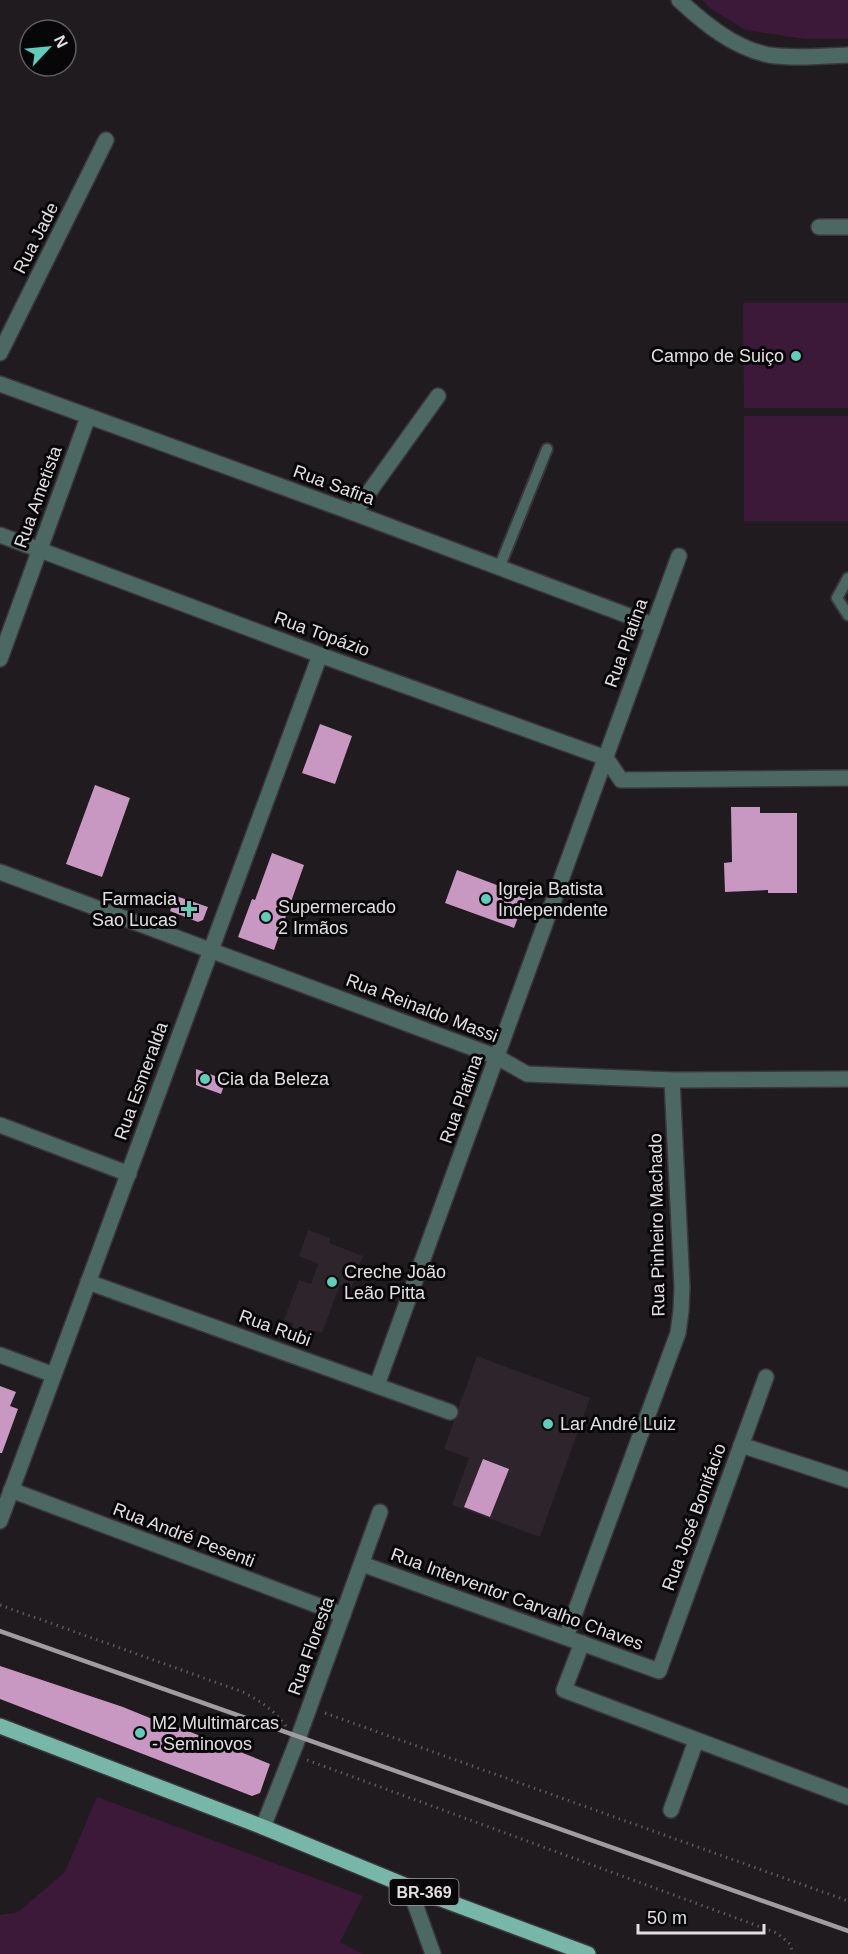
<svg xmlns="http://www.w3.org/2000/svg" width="848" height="1954" font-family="Helvetica,sans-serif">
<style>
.built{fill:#2d242c}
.green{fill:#3c1939}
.building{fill:#c897c2}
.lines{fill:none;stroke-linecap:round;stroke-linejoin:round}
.service-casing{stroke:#3b363a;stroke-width:14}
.minor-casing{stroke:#3b363a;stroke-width:18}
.primary-casing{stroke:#3b363a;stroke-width:18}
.path{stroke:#5d585c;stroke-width:3;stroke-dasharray:1.5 4.5;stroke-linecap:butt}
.service{stroke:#4b6962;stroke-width:10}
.minor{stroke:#4b6962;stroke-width:15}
.primary{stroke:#76b7aa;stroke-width:15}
.rail{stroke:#a09c9f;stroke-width:4.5}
.poi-dot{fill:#5dceb9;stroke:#080708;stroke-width:2}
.labels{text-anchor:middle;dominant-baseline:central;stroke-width:6;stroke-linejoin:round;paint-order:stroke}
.shield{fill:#080708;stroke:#a19ea0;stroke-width:1.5}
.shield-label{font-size:16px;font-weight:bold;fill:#e2dee1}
.street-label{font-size:18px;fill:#e2dee1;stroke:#080708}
.poi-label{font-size:18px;fill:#e2dee1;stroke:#080708;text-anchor:start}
</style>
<rect width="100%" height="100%" fill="#201b1f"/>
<!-- built -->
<g class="built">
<path d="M308 1230 330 1238 329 1243 363 1256 351 1288 340 1285 322 1333 314 1331 312 1336 292 1328 293 1323 284 1320 299 1280 311 1284 318 1264 299 1256Z"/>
<path d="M477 1356 590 1398 540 1537 452 1505 469 1458 444 1449Z"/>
</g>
<!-- green -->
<g class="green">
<path d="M702 0H848V39H805L745 30 710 8Z"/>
<path d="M743 303H848V408H744Z"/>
<rect x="744" y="416" width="104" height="105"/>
<path d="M97 1797 363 1896 340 1942 362 1954H0V1915L18 1912 65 1872Z"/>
</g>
<!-- building -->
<g class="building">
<path d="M320 724 352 736 335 784 302 773Z"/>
<path d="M95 785 130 798 102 877 66 864Z"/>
<path d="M731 807H760V813H797V893H768V890L725 892 724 863 732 862Z"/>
<path d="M272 853 304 865 274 950 238 937 252 899 255 900Z"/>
<path d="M457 870 526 896 514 928 445 903Z"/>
<path d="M176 896 208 907 203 920 198 922 170 911Z"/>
<path d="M196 1069 226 1080 221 1094 196 1085Z"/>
<path d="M0 1386 16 1392 10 1406 18 1409 2 1453H0Z"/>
<path d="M483 1459 509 1469 490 1517 464 1507Z"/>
<path d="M0 1666 123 1707 172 1727 173 1725 270 1764 260 1793 252 1796 0 1699Z"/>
</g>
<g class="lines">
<defs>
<g id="service">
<path d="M499 568 547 449"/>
<path d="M848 578 837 598 848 615"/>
</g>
<g id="minor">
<path d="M679 0C705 24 734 48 769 55 794 59 823 56 848 55"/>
<path d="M819 227H848"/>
<path d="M0 353 106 140"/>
<path d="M0 384 354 513 653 625"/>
<path d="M354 513 438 396"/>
<path d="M0 535 320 655 606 758 621 780 848 778"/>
<path d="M0 659 88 417"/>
<path d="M0 872 497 1057 527 1074 672 1080 848 1079"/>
<path d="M0 1125 129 1174"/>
<path d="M88 1282 450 1412"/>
<path d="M0 1355 54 1375"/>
<path d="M377 1385 679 556"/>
<path d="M741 1445 848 1480"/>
<path d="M11 1490 343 1615"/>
<path d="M0 1521 320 655"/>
<path d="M362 1564 659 1671 766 1377"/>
<path d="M566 1637 678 1333 681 1311 682 1287 672 1080"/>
<path d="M582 1643 564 1690 848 1797"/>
<path d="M671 1810 696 1741"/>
<path d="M263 1827 296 1744 380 1512"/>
<path d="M409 1887 433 1954"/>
</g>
<path id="primary" d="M0 1726 263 1827 409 1887 588 1954"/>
</defs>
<!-- service casing -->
<use href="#service" class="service-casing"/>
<!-- minor casing -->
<use href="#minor" class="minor-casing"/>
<!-- primary casing -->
<use href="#primary" class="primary-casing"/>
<!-- path -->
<g class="path">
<path d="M0 1605 243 1692C260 1701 274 1710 286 1726"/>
<path d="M325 1713 848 1901"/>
<path d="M307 1760 777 1933 790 1944 793 1954"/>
</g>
<!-- service -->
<use href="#service" class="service"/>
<!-- minor -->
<use href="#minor" class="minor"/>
<!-- primary -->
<use href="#primary" class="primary"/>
<!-- rail -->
<path class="rail" d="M0 1631 848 1931"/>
</g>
<!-- markers -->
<g class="poi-dot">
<circle cx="796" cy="356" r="6"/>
<circle cx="486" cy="899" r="6"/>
<path d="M186 900h6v6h6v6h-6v6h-6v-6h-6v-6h6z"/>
<circle cx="266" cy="917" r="6"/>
<circle cx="205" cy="1079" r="6"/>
<circle cx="332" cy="1282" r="6"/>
<circle cx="548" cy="1424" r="6"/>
<circle cx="140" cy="1733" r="6"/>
</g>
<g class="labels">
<!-- shield labels -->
<rect class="shield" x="389.5" y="1879" width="69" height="26" rx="4.5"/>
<g class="shield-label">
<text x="424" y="1892">BR-369</text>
</g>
<!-- street labels -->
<g class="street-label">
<text transform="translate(36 238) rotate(-63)">Rua Jade</text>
<text transform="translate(334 485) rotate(20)">Rua Safira</text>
<text transform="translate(38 497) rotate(-70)">Rua Ametista</text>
<text transform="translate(322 634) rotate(20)">Rua Topázio</text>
<text transform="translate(626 643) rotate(-70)">Rua Platina</text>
<text transform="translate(422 1008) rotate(21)">Rua Reinaldo Massi</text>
<text transform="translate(141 1081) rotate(-70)">Rua Esmeralda</text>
<text transform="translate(461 1099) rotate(-70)">Rua Platina</text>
<text transform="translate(657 1225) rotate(-91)">Rua Pinheiro Machado</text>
<text transform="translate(275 1328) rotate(20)">Rua Rubi</text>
<text transform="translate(694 1517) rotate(-70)">Rua José Bonifácio</text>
<text transform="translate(184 1535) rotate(21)">Rua André Pesenti</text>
<text transform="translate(517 1599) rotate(20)">Rua Interventor Carvalho Chaves</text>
<text transform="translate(311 1646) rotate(-70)">Rua Floresta</text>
</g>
<!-- poi labels -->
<g class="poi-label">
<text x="784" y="356" text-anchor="end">Campo de Suiço</text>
<text x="498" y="889">Igreja Batista<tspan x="498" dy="21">Independente</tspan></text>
<text x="177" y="899" text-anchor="end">Farmacia<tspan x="177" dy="21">Sao Lucas</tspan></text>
<text x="278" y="907">Supermercado<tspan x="278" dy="21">2 Irmãos</tspan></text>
<text x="217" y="1079">Cia da Beleza</text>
<text x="344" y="1272">Creche João<tspan x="344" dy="21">Leão Pitta</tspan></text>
<text x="560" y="1424">Lar André Luiz</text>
<text x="152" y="1723">M2 Multimarcas<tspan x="152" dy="21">- Seminovos</tspan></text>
</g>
</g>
<!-- north arrow -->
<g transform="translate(48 48) rotate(64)"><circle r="28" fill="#080708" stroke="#5f5d5f" stroke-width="1.5"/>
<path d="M0-4.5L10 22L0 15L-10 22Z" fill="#5dceb9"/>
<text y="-9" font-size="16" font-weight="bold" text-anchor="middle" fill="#e2dee1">N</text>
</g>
<!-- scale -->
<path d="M638 1924v9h126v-9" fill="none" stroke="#e2dee1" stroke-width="3"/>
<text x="647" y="1924" font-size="18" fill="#e2dee1" stroke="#080708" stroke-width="4.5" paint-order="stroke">50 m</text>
</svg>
